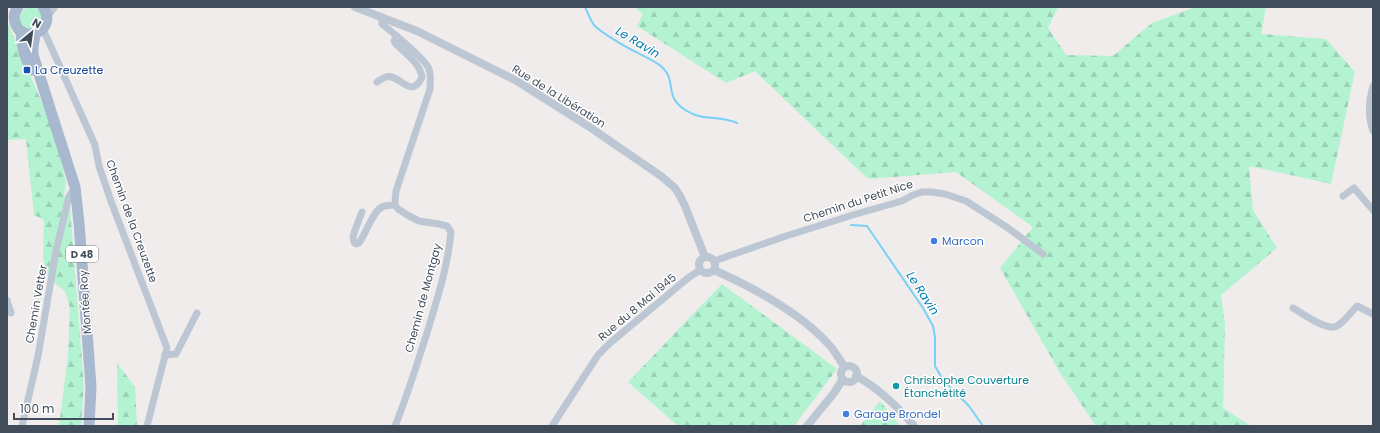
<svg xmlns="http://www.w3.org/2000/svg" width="1380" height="433" font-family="Poppins,sans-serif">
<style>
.grass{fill:#b3f3d2}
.forest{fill:url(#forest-firs)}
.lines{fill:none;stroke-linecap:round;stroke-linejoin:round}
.stream{stroke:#7ad1f6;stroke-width:2}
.minor{stroke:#bdc7d3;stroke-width:7}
.tertiary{stroke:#bdc7d3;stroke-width:8}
.primary{stroke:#a7b8cf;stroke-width:11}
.transit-dot{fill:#1a4fb4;stroke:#fff;stroke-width:1.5}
.shop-dot{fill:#3f7fe0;stroke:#fff;stroke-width:1.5}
.culture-dot{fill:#0f9aa8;stroke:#fff;stroke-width:1.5}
.labels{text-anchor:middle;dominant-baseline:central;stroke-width:3;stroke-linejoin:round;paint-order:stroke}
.shield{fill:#fff;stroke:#7b828c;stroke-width:1}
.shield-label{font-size:10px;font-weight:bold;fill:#424d5b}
.transit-label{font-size:11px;fill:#164399;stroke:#fff;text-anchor:start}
.street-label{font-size:11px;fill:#424d5b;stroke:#fff}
.shop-label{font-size:11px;fill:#366cbe;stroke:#fff;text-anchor:start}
.culture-label{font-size:11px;fill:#0d838f;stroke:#fff;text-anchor:start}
.water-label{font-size:12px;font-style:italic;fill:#007cb0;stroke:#fff}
</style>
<defs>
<pattern id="forest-firs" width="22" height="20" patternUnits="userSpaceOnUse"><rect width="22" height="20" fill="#b3f3d2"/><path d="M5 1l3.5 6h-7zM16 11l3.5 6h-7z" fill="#9bd2b7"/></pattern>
</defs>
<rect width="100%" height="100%" fill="#efeceb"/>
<!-- grass -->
<circle class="grass" cx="31" cy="18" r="11"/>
<!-- forest -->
<g class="forest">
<path d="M635 7H1058L1048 28 1066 55 1113 56 1152 23 1196 7H1266L1261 34 1326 39 1355 72 1331 184 1249 166 1253 210 1277 248 1221 295 1225 324 1223 408 1251 426H1096L1060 373 1000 268 1033 227 956 172 868 179 755 71 726 83 637 26 643 14Z"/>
<path d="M7 21 52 126 66 182 64 195 70 207 84 386 81 426H59L68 355 70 308 65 291 48 278 43 258 44 220 34 215 26 139 7 140Z"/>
<path d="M722 284 837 369 794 426H678L628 382Z"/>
<path d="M117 363 135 387 137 426H118Z"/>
<path d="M880 401 900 426H860Z"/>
</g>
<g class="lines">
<!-- stream -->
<g class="stream">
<path d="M585 7C588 13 591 22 595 26 602 33 627 48 636 52 645 57 656 61 663 68 677 82 663 97 687 111 702 121 721 115 737 123"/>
<path d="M851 225 867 226 923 308 933 326 935 337V366L943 380 969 406 983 426"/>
</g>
<!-- minor -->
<g class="minor">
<path d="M382 17V24C393 33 422 56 428 67 432 74 430 82 430 89L396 191 395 201V205L398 209 409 216 419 221 439 224 447 226 451 232C448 267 436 303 426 336 416 367 407 397 395 426"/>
<path d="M43 29 95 145 99 166 112 204 167 348 147 426"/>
<path d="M377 82C380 80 383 78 386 77 400 73 411 101 422 77 420 63 405 53 396 44L394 41 397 36"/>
<path d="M1373 86C1369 100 1368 117 1373 131"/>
<path d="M1343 196 1354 188 1373 210"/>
<path d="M362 212 355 230 353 237 354 242 356 244 359 243C366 234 372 212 382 207 386 205 391 205 395 205"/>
<path d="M714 261 786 236 856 214 902 201 913 195 922 192H932L945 194 966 201 1008 228 1043 254"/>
<path d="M7 300 11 313"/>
<path d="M1293 308C1302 313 1327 332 1337 326 1344 322 1351 312 1357 306L1373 314"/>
<path d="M165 355 176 354 197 313"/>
<path d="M22 426 38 356 56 251 69 196 75 188"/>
<path d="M552 426 598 355 610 343 688 278 700 270"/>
</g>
<!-- tertiary -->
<g class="tertiary">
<path d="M355 7 417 31 517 81 588 126 661 176 675 188 680 196 685 206 705 257"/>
<path d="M47 16 54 7"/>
<circle cx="707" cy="265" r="8"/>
<path d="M714 270C754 288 802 313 831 347 836 353 840 361 845 367"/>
<circle cx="849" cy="374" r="8"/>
<path d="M856 376C878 388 898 407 914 426"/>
<path d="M807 426 834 393 843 379"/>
</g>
<!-- primary -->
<g class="primary">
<path d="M18 7C14 12 13 18 16 25 25 45 58 29 43 7"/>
<path d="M21 31C21 44 25 59 32 70"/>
<path d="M35 34 33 48V55L75 187 79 223 91 387 89 426"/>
</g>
</g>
<!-- markers -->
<rect class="transit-dot" x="23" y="66" width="8" height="8" rx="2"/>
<g class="shop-dot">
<circle cx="934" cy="241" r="4"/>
<circle cx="846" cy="414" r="4"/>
</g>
<circle class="culture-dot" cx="896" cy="386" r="4"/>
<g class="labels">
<!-- shield labels -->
<rect class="shield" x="66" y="246" width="32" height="16" rx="3"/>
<g class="shield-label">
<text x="82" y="254">D 48</text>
</g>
<!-- transit labels -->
<g class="transit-label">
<text x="35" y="70">La Creuzette</text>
</g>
<!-- street labels -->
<g class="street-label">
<text transform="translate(559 96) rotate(32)">Rue de la Libération</text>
<text transform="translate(858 201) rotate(-18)">Chemin du Petit Nice</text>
<text transform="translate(132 221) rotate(70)">Chemin de la Creuzette</text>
<text transform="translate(423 298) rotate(-75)">Chemin de Montgay</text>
<text transform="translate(85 302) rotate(-94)">Montée Roy</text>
<text transform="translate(36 304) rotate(-80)">Chemin Vetter</text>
<text transform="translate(637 307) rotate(-40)">Rue du 8 Mai 1945</text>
</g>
<!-- shop labels -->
<g class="shop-label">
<text x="942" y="241">Marcon</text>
<text x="854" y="414">Garage Brondel</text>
</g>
<!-- culture labels -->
<g class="culture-label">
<text x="904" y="380">Christophe Couverture<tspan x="904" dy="13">Étanchétité</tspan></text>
</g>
<!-- water labels -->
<g class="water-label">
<text transform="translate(638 42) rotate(31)">Le Ravin</text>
<text transform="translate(923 293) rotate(57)">Le Ravin</text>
</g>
</g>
<!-- border -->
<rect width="1380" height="433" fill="none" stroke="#424d5b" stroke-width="16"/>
<!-- north arrow -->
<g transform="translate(32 32) rotate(29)" stroke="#ffffff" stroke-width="3" paint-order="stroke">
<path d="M0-3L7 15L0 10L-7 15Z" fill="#424d5b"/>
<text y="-6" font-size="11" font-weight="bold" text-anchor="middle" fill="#424d5b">N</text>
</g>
<!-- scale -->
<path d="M14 413v6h99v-6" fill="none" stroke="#424d5b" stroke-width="2"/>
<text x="20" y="413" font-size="12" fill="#424d5b" stroke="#ffffff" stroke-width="3" paint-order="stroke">100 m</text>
</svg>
